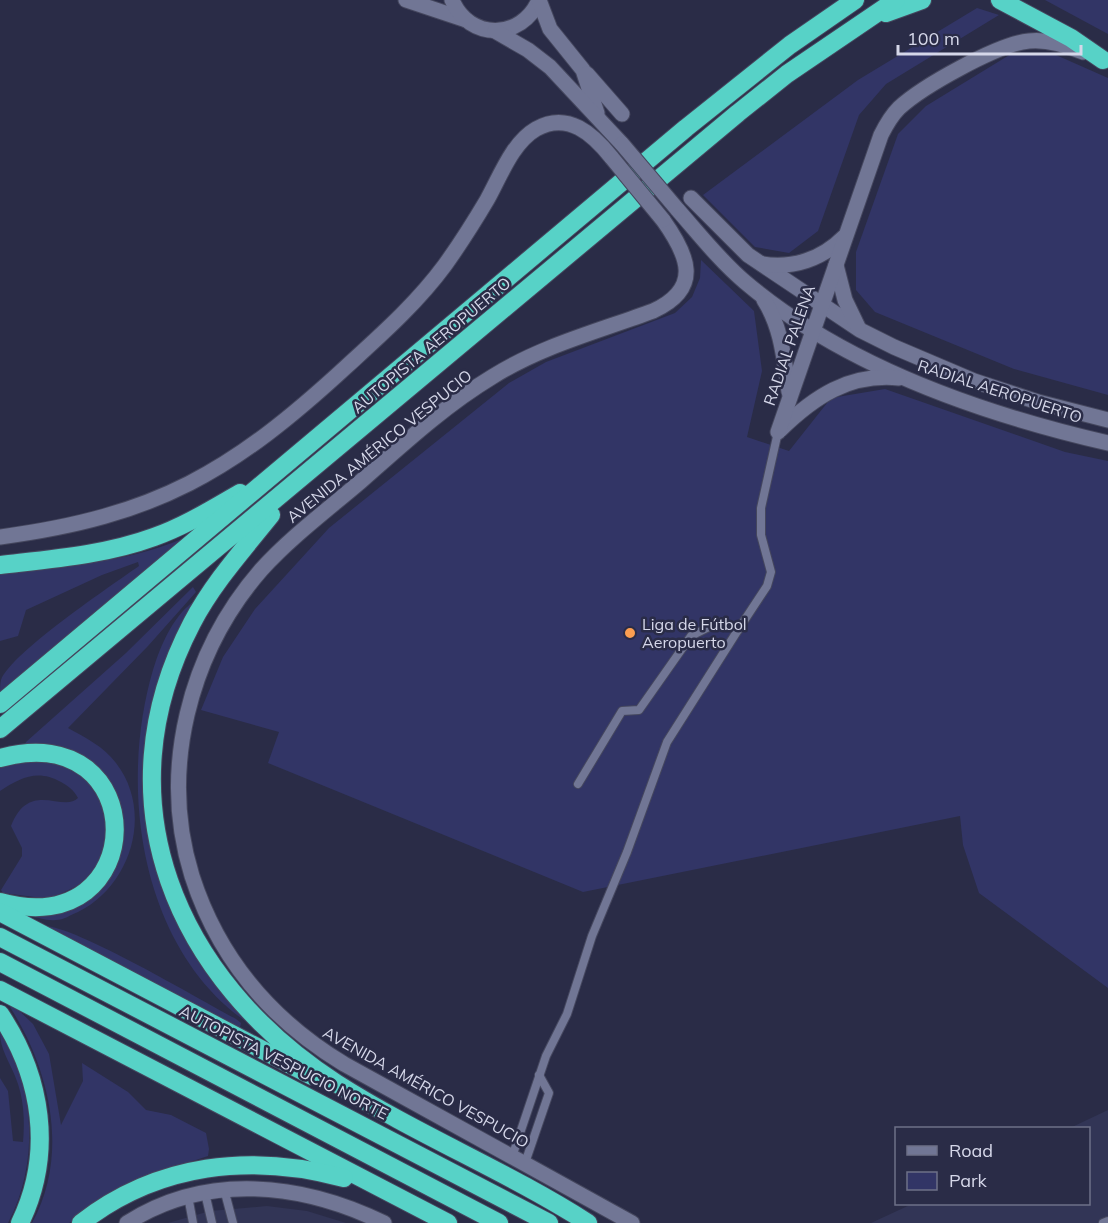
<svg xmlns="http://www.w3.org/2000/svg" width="1108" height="1223" font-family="Mulish,sans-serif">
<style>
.built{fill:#323556}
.green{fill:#323566}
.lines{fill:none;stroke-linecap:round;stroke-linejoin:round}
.lane-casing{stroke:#45475e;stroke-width:10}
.street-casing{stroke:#45475e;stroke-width:17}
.secondary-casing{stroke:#45475e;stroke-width:17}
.highway-casing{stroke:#45475e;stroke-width:20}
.lane{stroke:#717695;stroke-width:8}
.street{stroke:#717695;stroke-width:15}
.secondary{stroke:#717695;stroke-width:15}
.highway{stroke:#57d2c7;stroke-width:18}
.street-bridge-casing{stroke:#45475e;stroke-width:17;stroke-linecap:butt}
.secondary-bridge-casing{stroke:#45475e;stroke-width:17;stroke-linecap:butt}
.street-bridge{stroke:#717695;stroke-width:15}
.secondary-bridge{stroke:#717695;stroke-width:15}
.poi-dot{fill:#fb9e51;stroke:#2a2c47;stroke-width:2}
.labels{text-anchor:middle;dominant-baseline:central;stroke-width:5;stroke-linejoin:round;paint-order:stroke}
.street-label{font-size:16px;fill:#d5d7e9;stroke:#2a2c47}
.poi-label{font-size:16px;fill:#d5d7e9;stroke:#2a2c47;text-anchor:start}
</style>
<rect width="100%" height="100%" fill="#2a2c47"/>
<!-- built -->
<g class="built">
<path d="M1108 1110V1223H871L912 1204H1088V1128H1070Z"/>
<path d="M267 1206 307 1211 346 1223H168L210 1211Z"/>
</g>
<!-- green -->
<g class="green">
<path d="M1045 0H1108V34Z"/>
<path d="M977 8 999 15 886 84 859 115 818 231 789 253 755 247 703 195 858 80Z"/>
<path d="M1011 54 1056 55 1108 78V395L1014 369 875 312 856 290V252L898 134 926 106Z"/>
<path d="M701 260 754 311 762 371 747 437 789 451 831 398 885 389 1065 452 1108 461V988L979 893 963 845 960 816 583 892 268 763 279 732 201 710 223 657 255 609 329 528 509 383 546 362 675 313 692 297 700 278Z"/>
<path d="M182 539 187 546 0 694C0 690 0 684 1 680 11 653 112 585 139 566L138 562 102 575 26 610 18 636 0 641V574C61 566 125 563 182 539Z"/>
<path d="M193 587 196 592 148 646 68 728C86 738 103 746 116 763 154 812 131 886 78 912 70 915 64 920 56 920 47 921 38 918 29 915L40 914 115 866 122 844V822L79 756 61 748 24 746 26 742 126 653Z"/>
<path d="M198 599 165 666 154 850 259 1030C142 960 117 792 153 670 160 646 175 611 198 599Z"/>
<path d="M34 758 81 772 108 812 106 851 85 882 50 899 3 893 1 890 22 856V848L11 826C29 779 63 813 78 798 74 790 68 786 61 782 38 769 21 777 0 791V768Z"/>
<path d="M43 926C73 924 202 1001 236 1019L241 1023 240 1028Z"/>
<path d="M12 1004 33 1024 49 1054 61 1125 83 1081 82 1063 128 1092 146 1110 171 1115 206 1133 209 1149 208 1156 144 1177 69 1223H32C70 1154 50 1070 10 1007Z"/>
<path d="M0 1032C36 1087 39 1165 8 1223H0V1078L8 1091 13 1141 23 1142C25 1121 24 1097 15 1076 9 1061 0 1049 0 1032Z"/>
</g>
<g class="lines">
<defs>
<g id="lane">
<path d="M738 630 767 586 771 572 761 535V508L778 432"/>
<path d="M512 1157 546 1056 567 1014 592 936 627 852 667 742 738 630 719 622 691 636 639 710 622 711 578 784"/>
<path d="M525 1163 549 1093 539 1075"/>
<path d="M224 1189 233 1223"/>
<path d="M205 1193 212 1223"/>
<path d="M188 1196 193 1223"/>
<path d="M1103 1223 1108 1221"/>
</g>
<g id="street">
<path d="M406 0 466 20"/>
<path d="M452 0C469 41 522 40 539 0"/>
<path d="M539 0 550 29 583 70 597 113"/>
<path d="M495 31 528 50 550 67 622 144"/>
<path d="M587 74 622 114"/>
<path d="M691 198 748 255 860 330 894 347 974 381 1038 402 1108 420"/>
<path d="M677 209C699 234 720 261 745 282 845 367 982 414 1108 443"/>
<path d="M762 264C793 269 822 259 844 237"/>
<path d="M836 265 845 300 858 327"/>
<path d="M764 300C782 328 784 360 789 392"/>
<path d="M780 430C814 397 849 373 899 378"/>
<path d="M778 432 881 135C886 125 891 116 899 108 923 86 998 44 1029 41 1048 39 1066 45 1083 52"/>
</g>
<g id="secondary">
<path d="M0 537C157 516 232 472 347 366 382 334 417 303 445 265 460 244 474 222 487 200 500 177 512 143 536 129 568 111 593 134 612 158"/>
<path d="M127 1223C207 1172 302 1183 384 1223"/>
<path d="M632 1223 344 1064C271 1020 218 957 192 876 159 770 189 653 261 570 290 538 327 510 360 482 402 445 444 406 492 377 541 346 599 331 653 311 703 288 688 255 663 220"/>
</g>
<g id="highway">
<path d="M1000 0 1071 38 1103 60"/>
<path d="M886 13 922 0"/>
<path d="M271 515C243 550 213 583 192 623 99 801 176 979 336 1083 417 1135 507 1171 588 1223"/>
<path d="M0 565C52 559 105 555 154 537 185 526 212 509 240 493"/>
<path d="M0 704 686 128 790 45 855 0"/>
<path d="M0 729 738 113 787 74 896 0"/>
<path d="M0 758C154 716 152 944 0 902"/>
<path d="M0 912 312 1076"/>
<path d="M0 937 549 1223"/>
<path d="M0 962 499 1223"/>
<path d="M0 990 448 1223"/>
<path d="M0 1014C42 1077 54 1153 20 1223"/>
<path d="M81 1223C158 1163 251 1153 344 1178"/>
</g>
</defs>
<!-- lane casing -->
<use href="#lane" class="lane-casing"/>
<!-- street casing -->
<use href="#street" class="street-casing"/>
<!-- secondary casing -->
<use href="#secondary" class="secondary-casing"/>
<!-- highway casing -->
<use href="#highway" class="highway-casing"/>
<!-- lane -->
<use href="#lane" class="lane"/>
<!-- street -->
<use href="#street" class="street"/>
<!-- secondary -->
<use href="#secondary" class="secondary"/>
<!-- highway -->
<use href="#highway" class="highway"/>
<defs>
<path id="street-bridge" d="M622 144 677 209"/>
<path id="secondary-bridge" d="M612 158 663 220"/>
</defs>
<!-- street-bridge casing -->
<use href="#street-bridge" class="street-bridge-casing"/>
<!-- secondary-bridge casing -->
<use href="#secondary-bridge" class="secondary-bridge-casing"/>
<!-- street-bridge -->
<use href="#street-bridge" class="street-bridge"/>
<!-- secondary-bridge -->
<use href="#secondary-bridge" class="secondary-bridge"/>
</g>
<!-- markers -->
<circle class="poi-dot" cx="630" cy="633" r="6"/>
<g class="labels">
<!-- street labels -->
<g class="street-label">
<text transform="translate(431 345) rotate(-40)">AUTOPISTA AEROPUERTO</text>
<text transform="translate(789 345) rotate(-71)">RADIAL PALENA</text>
<text transform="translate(1000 391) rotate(18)">RADIAL AEROPUERTO</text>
<text transform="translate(379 446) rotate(-39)">AVENIDA AMÉRICO VESPUCIO</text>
<text transform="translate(284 1062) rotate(27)">AUTOPISTA VESPUCIO NORTE</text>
<text transform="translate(426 1087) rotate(29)">AVENIDA AMÉRICO VESPUCIO</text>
</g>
<!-- poi labels -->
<g class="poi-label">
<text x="642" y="624">Liga de Fútbol<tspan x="642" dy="18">Aeropuerto</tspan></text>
</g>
</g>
<!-- legend -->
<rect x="895" y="1127" width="195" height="78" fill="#2a2c47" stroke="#6e7088" stroke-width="1.5"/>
<rect x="907" y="1146" width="30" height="9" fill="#717695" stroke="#6e7088" stroke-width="1.5"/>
<text x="949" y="1157" font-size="18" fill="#d5d7e9">Road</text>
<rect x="907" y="1172" width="30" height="18" fill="#323566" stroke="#6e7088" stroke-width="1.5"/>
<text x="949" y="1187" font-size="18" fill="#d5d7e9">Park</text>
<!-- scale -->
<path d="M898 45v9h183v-9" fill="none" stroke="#d5d7e9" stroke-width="3"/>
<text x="907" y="45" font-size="18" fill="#d5d7e9" stroke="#2a2c47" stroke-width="4.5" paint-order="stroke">100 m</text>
</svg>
